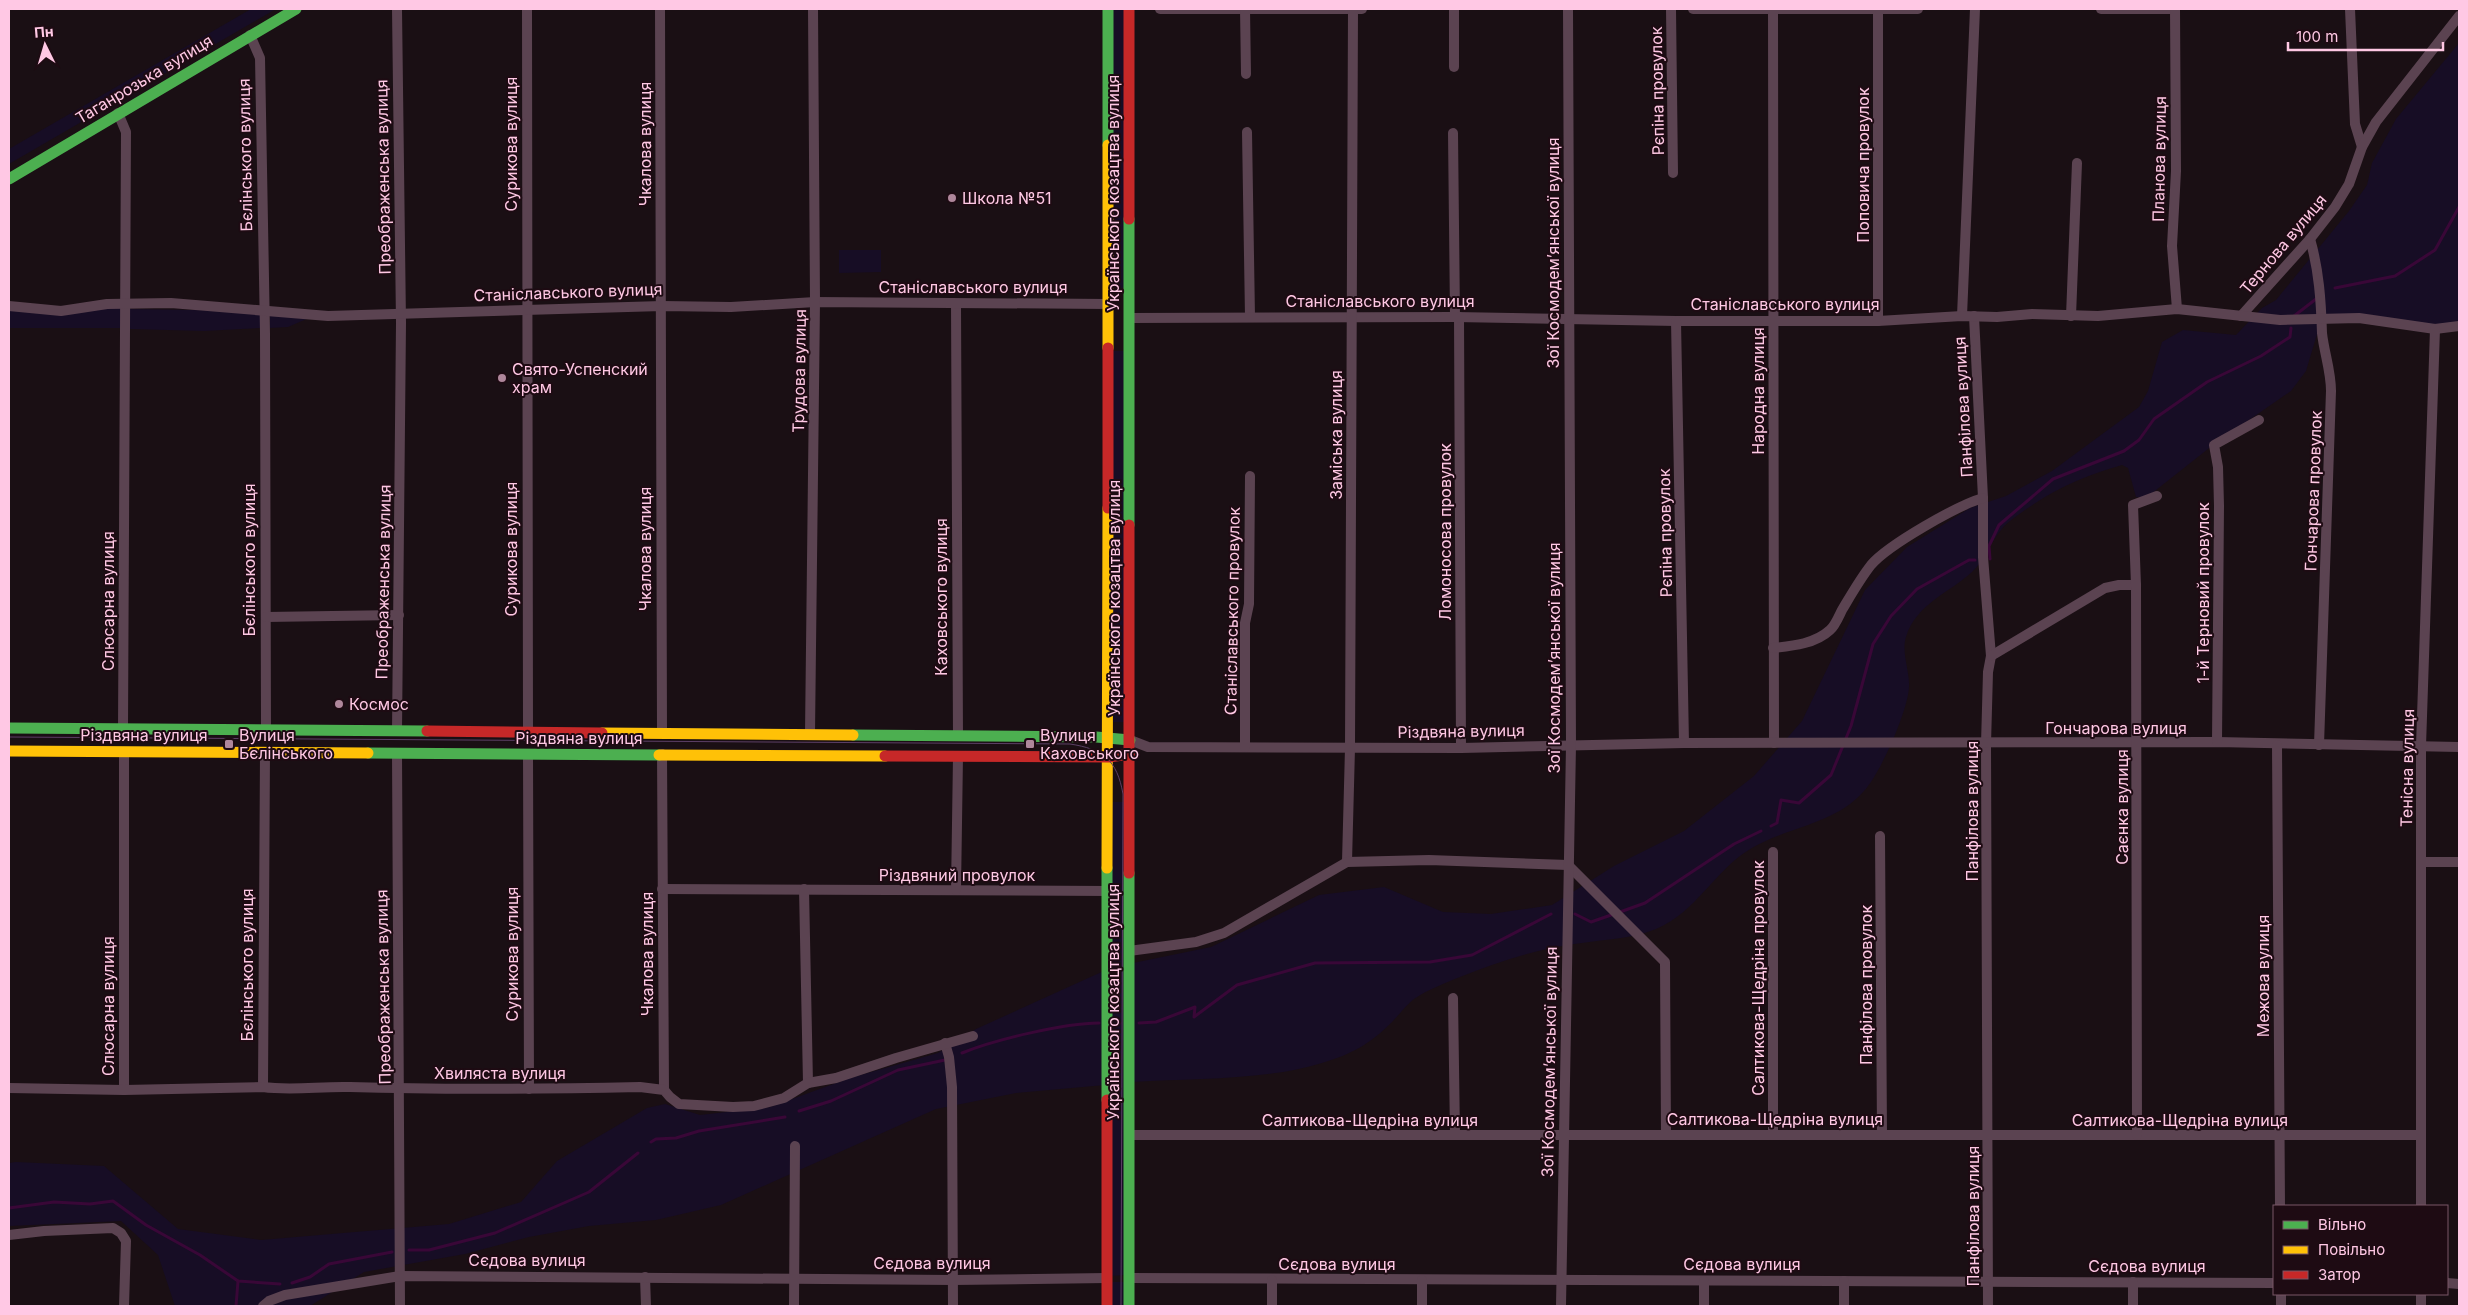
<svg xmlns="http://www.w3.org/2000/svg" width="2468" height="1315" font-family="Inter,sans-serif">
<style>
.green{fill:#170d25}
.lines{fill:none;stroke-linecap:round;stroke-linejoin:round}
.stream{stroke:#390737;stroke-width:3}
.street{stroke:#5b4351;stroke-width:10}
.fast{stroke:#4caf50;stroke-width:11}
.slow{stroke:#ffc107;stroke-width:11}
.jam{stroke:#c62828;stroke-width:11}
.tram{stroke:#5c3f65;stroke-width:1}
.poi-dot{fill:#af879b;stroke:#1e0b13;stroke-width:2}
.labels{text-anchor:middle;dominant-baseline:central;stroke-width:4;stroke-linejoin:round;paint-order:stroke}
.street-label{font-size:16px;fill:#ffc8e4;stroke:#1e0b13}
.poi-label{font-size:16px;fill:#ffc8e4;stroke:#1e0b13;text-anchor:start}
</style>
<rect width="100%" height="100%" fill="#1a0f14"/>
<!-- green -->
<g class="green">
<path d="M251 9H276L9 164V149Z"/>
<path d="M1112 9H1125L1126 288H1113Z"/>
<path d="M2459 43V329L2332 316 2320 324 2306 371 2291 391 2213 445 2146 498 2136 497 2128 468 2122 465C2085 476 2058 487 2025 510 2017 516 2007 522 2001 530 1990 543 1985 560 1972 572 1949 593 1916 604 1906 637 1901 652 1910 672 1909 687 1908 711 1880 774 1864 791 1834 825 1789 826 1752 848 1715 869 1697 912 1656 929 1632 939 1607 939 1582 943 1540 948 1499 961 1460 977 1445 983 1427 990 1414 999 1406 1005 1399 1015 1392 1022 1370 1044 1352 1054 1322 1063 1263 1081 1194 1078 1133 1082V963L1211 947 1319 895 1384 887 1443 912 1491 914 1552 905 1614 866 1684 831 1754 776 1802 721 1865 590 1907 547 1970 508 2006 496 2052 471 2139 407 2148 391 2162 342 2183 330 2236 335 2262 308 2276 300 2349 211 2367 185 2372 163 2396 119Z"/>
<path d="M839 250H881V272L839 273Z"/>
<path d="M9 307 121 308V328H9Z"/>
<path d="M130 309 260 311V328L204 331 130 329Z"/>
<path d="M270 311H325L288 327 270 328Z"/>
<path d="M1112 351H1126L1127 722H1113Z"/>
<path d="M1112 802H1126L1125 1275 1110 1276Z"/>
<path d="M1106 970 1105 1085 1016 1093 936 1109 721 1205 656 1220 589 1226 529 1237 465 1254 364 1272 310 1306H175L158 1255 121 1221 9 1226V1163L16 1162 104 1166 178 1229 261 1240 449 1224 521 1202 557 1161 647 1108 665 1104 700 1115 770 1107 850 1078 938 1053 976 1029Z"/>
<rect x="1110" y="1282" width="16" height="24"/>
</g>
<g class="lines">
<!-- stream -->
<g class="stream">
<path d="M2335 288 2395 276 2435 250 2459 207"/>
<path d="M2294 316 2316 299"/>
<path d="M1990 559 1989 546 1999 525 2053 479 2124 451 2139 440 2154 419 2207 382 2261 356 2290 337 2291 328"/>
<path d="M1771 826 1777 823 1781 800 1799 803 1831 775 1851 726 1873 644 1891 616 1917 589 1969 560H1975"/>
<path d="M1620 912 1645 903 1734 844 1761 831"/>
<path d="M1575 914 1591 922 1614 914"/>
<path d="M1118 1023H1120"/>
<path d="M1139 1023 1156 1022 1195 1007 1194 1017 1237 985 1315 963 1430 962 1472 955 1551 914"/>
<path d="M962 1053C994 1040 1064 1023 1099 1023"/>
<path d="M799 1111 831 1101 898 1070 945 1060"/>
<path d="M651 1142 656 1139 676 1138 699 1131 785 1117"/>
<path d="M9 1208 54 1202 90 1204 113 1201 146 1225 200 1255 238 1281 280 1284"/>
<path d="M409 1250H429L495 1233 589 1192 638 1153"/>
<path d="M292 1283 310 1277 329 1264 392 1252"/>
<path d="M236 1306 238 1281"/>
</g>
<!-- street -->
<g class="street">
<path d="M397 9 401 323 397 731"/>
<path d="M527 9 528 732"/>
<path d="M660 9 662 733"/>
<path d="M1160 9H1362"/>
<path d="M1245 9 1246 74"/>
<path d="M1454 9V67"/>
<path d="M1671 9 1673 173"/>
<path d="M1693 9H1918"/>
<path d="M1773 9 1774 743"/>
<path d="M1878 9V321"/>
<path d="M2101 9H2175"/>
<path d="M2175 9 2176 171 2172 246 2177 309"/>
<path d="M2350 9 2355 124 2362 147"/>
<path d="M250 35 260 58 265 333 266 730"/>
<path d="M118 113 126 132 123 729"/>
<path d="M1247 132 1250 317"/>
<path d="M1453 133 1455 317"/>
<path d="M2310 239C2319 270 2321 301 2322 333 2324 352 2331 371 2331 391L2319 745"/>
<path d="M956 304 958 736"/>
<path d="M9 306 61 311 107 304 171 303 328 316 662 306 731 307 815 302 1108 304"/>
<path d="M1962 316 1975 9"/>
<path d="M1974 316 1983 498V557L1991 656 1988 672 1986 744 1988 1306"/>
<path d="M2071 316 2077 163"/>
<path d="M2241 316 2310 239 2335 207 2349 184 2362 147 2376 122 2459 16"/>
<path d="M1459 317 1461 748"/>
<path d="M1130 318 1455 317 1676 321H1878L1962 316 1997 317 2032 314 2098 316 2177 309 2280 320 2359 318 2435 329 2459 326"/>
<path d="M1676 321 1684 743"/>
<path d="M266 617 399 615"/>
<path d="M1773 648C1792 646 1815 644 1830 630 1835 626 1839 616 1842 610 1851 595 1860 579 1871 565 1888 545 1958 505 1983 498"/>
<path d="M1991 656 2105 588 2119 585H2136"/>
<path d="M810 734 815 302 813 9"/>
<path d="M1130 740 1148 747 1461 748 1684 743 2217 742 2459 747"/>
<path d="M2217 742 2219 506 2218 467 2214 445 2259 420"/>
<path d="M2277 745 2280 1206"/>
<path d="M1245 747V623L1249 604 1250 476"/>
<path d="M124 752V1090"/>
<path d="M397 753 400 1306"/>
<path d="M528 754 529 1089"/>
<path d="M662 754 664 1090"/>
<path d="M1880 836 1882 1134"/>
<path d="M1773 852V1134"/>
<path d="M1347 862 1350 748 1353 9"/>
<path d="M2421 862H2459"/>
<path d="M1568 865 1665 962 1666 1135"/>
<path d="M662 889 1109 891"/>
<path d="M804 889 808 1083"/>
<path d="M956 890 958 756"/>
<path d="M1129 951 1196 942 1224 933 1347 862 1429 860 1568 865"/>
<path d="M1453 998 1455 1135"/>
<path d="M945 1043 949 1057 952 1087 953 1306"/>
<path d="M263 1087 265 752"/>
<path d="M9 1088 124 1090 263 1087C292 1091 321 1086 350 1087 447 1090 544 1089 640 1087L664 1090 670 1097 679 1104 733 1107 754 1106 784 1098 808 1083 836 1078 896 1058 973 1036"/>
<path d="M1129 1135H2421"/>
<path d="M2137 1135 2136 585 2133 505 2157 496"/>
<path d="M2421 1206V746L2435 329"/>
<path d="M9 1235 44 1231 113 1228 121 1233 126 1241 124 1306"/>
<path d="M645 1277 646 1306"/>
<path d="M1129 1278 2274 1283"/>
<path d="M1272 1280V1306"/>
<path d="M2133 1282V1306"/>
<path d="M2447 1283 2459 1284"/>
<path d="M263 1306 269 1301 285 1295 400 1276 953 1280 1107 1278"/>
<path d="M794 1306 795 1146"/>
<path d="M1422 1306V1280"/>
<path d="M1561 1306 1571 745 1568 9"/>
<path d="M1704 1306V1281"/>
<path d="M1844 1306V1281"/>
<path d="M2281 1306V1294"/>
<path d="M2421 1306V1294"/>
</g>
<!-- fast -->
<g class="fast">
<path d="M1108 145V9"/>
<path d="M9 179 296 9"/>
<path d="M1129 219V525"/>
<path d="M9 728 427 731"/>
<path d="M853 735 1096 737 1130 740"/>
<path d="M368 753 659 755"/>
<path d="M1129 873V1306"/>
<path d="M1107 1100V868"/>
</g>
<!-- slow -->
<g class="slow">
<path d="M1108 348V145"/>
<path d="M602 733 853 735"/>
<path d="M9 751 368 753"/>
<path d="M659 755 885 756"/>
<path d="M1107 868 1108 508"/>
</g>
<!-- jam -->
<g class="jam">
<path d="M1129 9V219"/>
<path d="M1108 508V348"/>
<path d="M1129 525V873"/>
<path d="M427 731 602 733"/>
<path d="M885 756 1109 757 1130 754"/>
<path d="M1107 1306V1100"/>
</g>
<!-- tram -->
<path class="tram" d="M9 737 1070 744C1103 749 1117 760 1123 794L1121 1306"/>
</g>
<!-- markers -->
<g class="poi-dot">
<circle cx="952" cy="198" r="5"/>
<circle cx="502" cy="378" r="5"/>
<circle cx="339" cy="704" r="5"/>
<rect x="224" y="739" width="10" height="10" rx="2.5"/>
<rect x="1025" y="739" width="10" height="10" rx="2.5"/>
</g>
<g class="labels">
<!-- street labels -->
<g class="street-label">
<text transform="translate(144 79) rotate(-31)">Таганрозька вулиця</text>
<text transform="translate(1657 91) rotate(-91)">Рєпіна провулок</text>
<text transform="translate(511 144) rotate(-90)">Сурикова вулиця</text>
<text transform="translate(645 144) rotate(-90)">Чкалова вулиця</text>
<text transform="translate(245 155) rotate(-91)">Бєлінського вулиця</text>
<text transform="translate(2159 159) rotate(-89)">Планова вулиця</text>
<text transform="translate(1863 165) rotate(-90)">Поповича провулок</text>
<text transform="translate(383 177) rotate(-91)">Преображенська вулиця</text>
<text transform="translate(1113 193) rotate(-90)">Українського козацтва вулиця</text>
<text transform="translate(2283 244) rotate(-50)">Тернова вулиця</text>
<text transform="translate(1553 253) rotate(-90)">Зої Космодем’янської вулиця</text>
<text x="973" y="287">Станіславського вулиця</text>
<text transform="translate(568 292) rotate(-2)">Станіславського вулиця</text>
<text x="1380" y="301">Станіславського вулиця</text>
<text x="1785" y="304">Станіславського вулиця</text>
<text transform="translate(799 371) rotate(-89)">Трудова вулиця</text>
<text transform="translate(1758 391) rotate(-90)">Народна вулиця</text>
<text transform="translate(1963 407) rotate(-93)">Панфілова вулиця</text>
<text transform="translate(1336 435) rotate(-90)">Заміська вулиця</text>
<text transform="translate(2313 491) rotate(-88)">Гончарова провулок</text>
<text transform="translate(1445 532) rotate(-90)">Ломоносова провулок</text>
<text transform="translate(1665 533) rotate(-91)">Рєпіна провулок</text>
<text transform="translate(511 549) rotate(-90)">Сурикова вулиця</text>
<text transform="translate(645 549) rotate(-90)">Чкалова вулиця</text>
<text transform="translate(249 560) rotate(-90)">Бєлінського вулиця</text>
<text transform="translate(383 582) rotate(-89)">Преображенська вулиця</text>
<text transform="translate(2203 593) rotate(-90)">1-й Терновий провулок</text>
<text transform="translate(941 597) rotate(-90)">Каховського вулиця</text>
<text transform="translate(1114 598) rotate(-90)">Українського козацтва вулиця</text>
<text transform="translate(108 601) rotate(-90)">Слюсарна вулиця</text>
<text transform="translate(1232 611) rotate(-89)">Станіславського провулок</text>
<text transform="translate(1554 658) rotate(-90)">Зої Космодем’янської вулиця</text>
<text x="2116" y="728">Гончарова вулиця</text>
<text transform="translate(1461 731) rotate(-1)">Різдвяна вулиця</text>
<text x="144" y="735">Різдвяна вулиця</text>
<text x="579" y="738">Різдвяна вулиця</text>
<text transform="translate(2407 768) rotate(-89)">Тенісна вулиця</text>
<text transform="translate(2122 807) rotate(-90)">Саєнка вулиця</text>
<text transform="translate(1972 811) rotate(-90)">Панфілова вулиця</text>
<text x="957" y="875">Різдвяний провулок</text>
<text transform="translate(512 954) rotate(-90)">Сурикова вулиця</text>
<text transform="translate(647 954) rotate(-90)">Чкалова вулиця</text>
<text transform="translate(247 965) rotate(-90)">Бєлінського вулиця</text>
<text transform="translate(2263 976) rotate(-90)">Межова вулиця</text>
<text transform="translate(1758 978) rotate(-90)">Салтикова-Щедріна провулок</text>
<text transform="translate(1866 985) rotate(-90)">Панфілова провулок</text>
<text transform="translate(383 987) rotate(-91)">Преображенська вулиця</text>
<text transform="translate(1113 1002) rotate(-90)">Українського козацтва вулиця</text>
<text transform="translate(108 1006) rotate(-90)">Слюсарна вулиця</text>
<text transform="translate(1549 1062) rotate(-89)">Зої Космодем’янської вулиця</text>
<text x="500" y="1073">Хвиляста вулиця</text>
<text x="1775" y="1119">Салтикова-Щедріна вулиця</text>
<text x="1370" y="1120">Салтикова-Щедріна вулиця</text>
<text x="2180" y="1120">Салтикова-Щедріна вулиця</text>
<text transform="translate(1973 1216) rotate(-90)">Панфілова вулиця</text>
<text x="527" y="1260">Сєдова вулиця</text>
<text x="932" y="1263">Сєдова вулиця</text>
<text x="1337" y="1264">Сєдова вулиця</text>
<text x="1742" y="1264">Сєдова вулиця</text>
<text x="2147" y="1266">Сєдова вулиця</text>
</g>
<!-- poi labels -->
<g class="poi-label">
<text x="962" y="198">Школа №51</text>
<text x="512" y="369">Свято-Успенский<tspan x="512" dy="18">храм</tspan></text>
<text x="349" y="704">Космос</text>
<text x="239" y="735">Вулиця<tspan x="239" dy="18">Бєлінського</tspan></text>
<text x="1040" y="735">Вулиця<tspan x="1040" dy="18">Каховського</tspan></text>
</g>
</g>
<!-- border -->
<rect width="2468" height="1315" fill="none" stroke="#ffc8e4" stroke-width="20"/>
<!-- legend -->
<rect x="2273" y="1205" width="175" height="90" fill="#1e0b13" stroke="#785767"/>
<rect x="2283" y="1221" width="25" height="8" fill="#4caf50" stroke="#785767"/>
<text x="2318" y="1230" font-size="15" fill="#ffc8e4">Вільно</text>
<rect x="2283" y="1246" width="25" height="8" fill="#ffc107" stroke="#785767"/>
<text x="2318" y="1255" font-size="15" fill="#ffc8e4">Повільно</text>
<rect x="2283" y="1271" width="25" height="8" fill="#c62828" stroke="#785767"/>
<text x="2318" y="1280" font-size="15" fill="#ffc8e4">Затор</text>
<!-- north arrow -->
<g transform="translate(45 45) rotate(355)" stroke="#1e0b13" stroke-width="4" paint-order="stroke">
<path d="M0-4L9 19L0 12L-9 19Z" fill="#ffc8e4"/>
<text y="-8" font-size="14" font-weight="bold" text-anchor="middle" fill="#ffc8e4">Пн</text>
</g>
<!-- scale -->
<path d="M2288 42v8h155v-8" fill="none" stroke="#ffc8e4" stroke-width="2.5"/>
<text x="2296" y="42" font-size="15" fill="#ffc8e4" stroke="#1e0b13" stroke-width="4" paint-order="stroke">100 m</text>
</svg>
